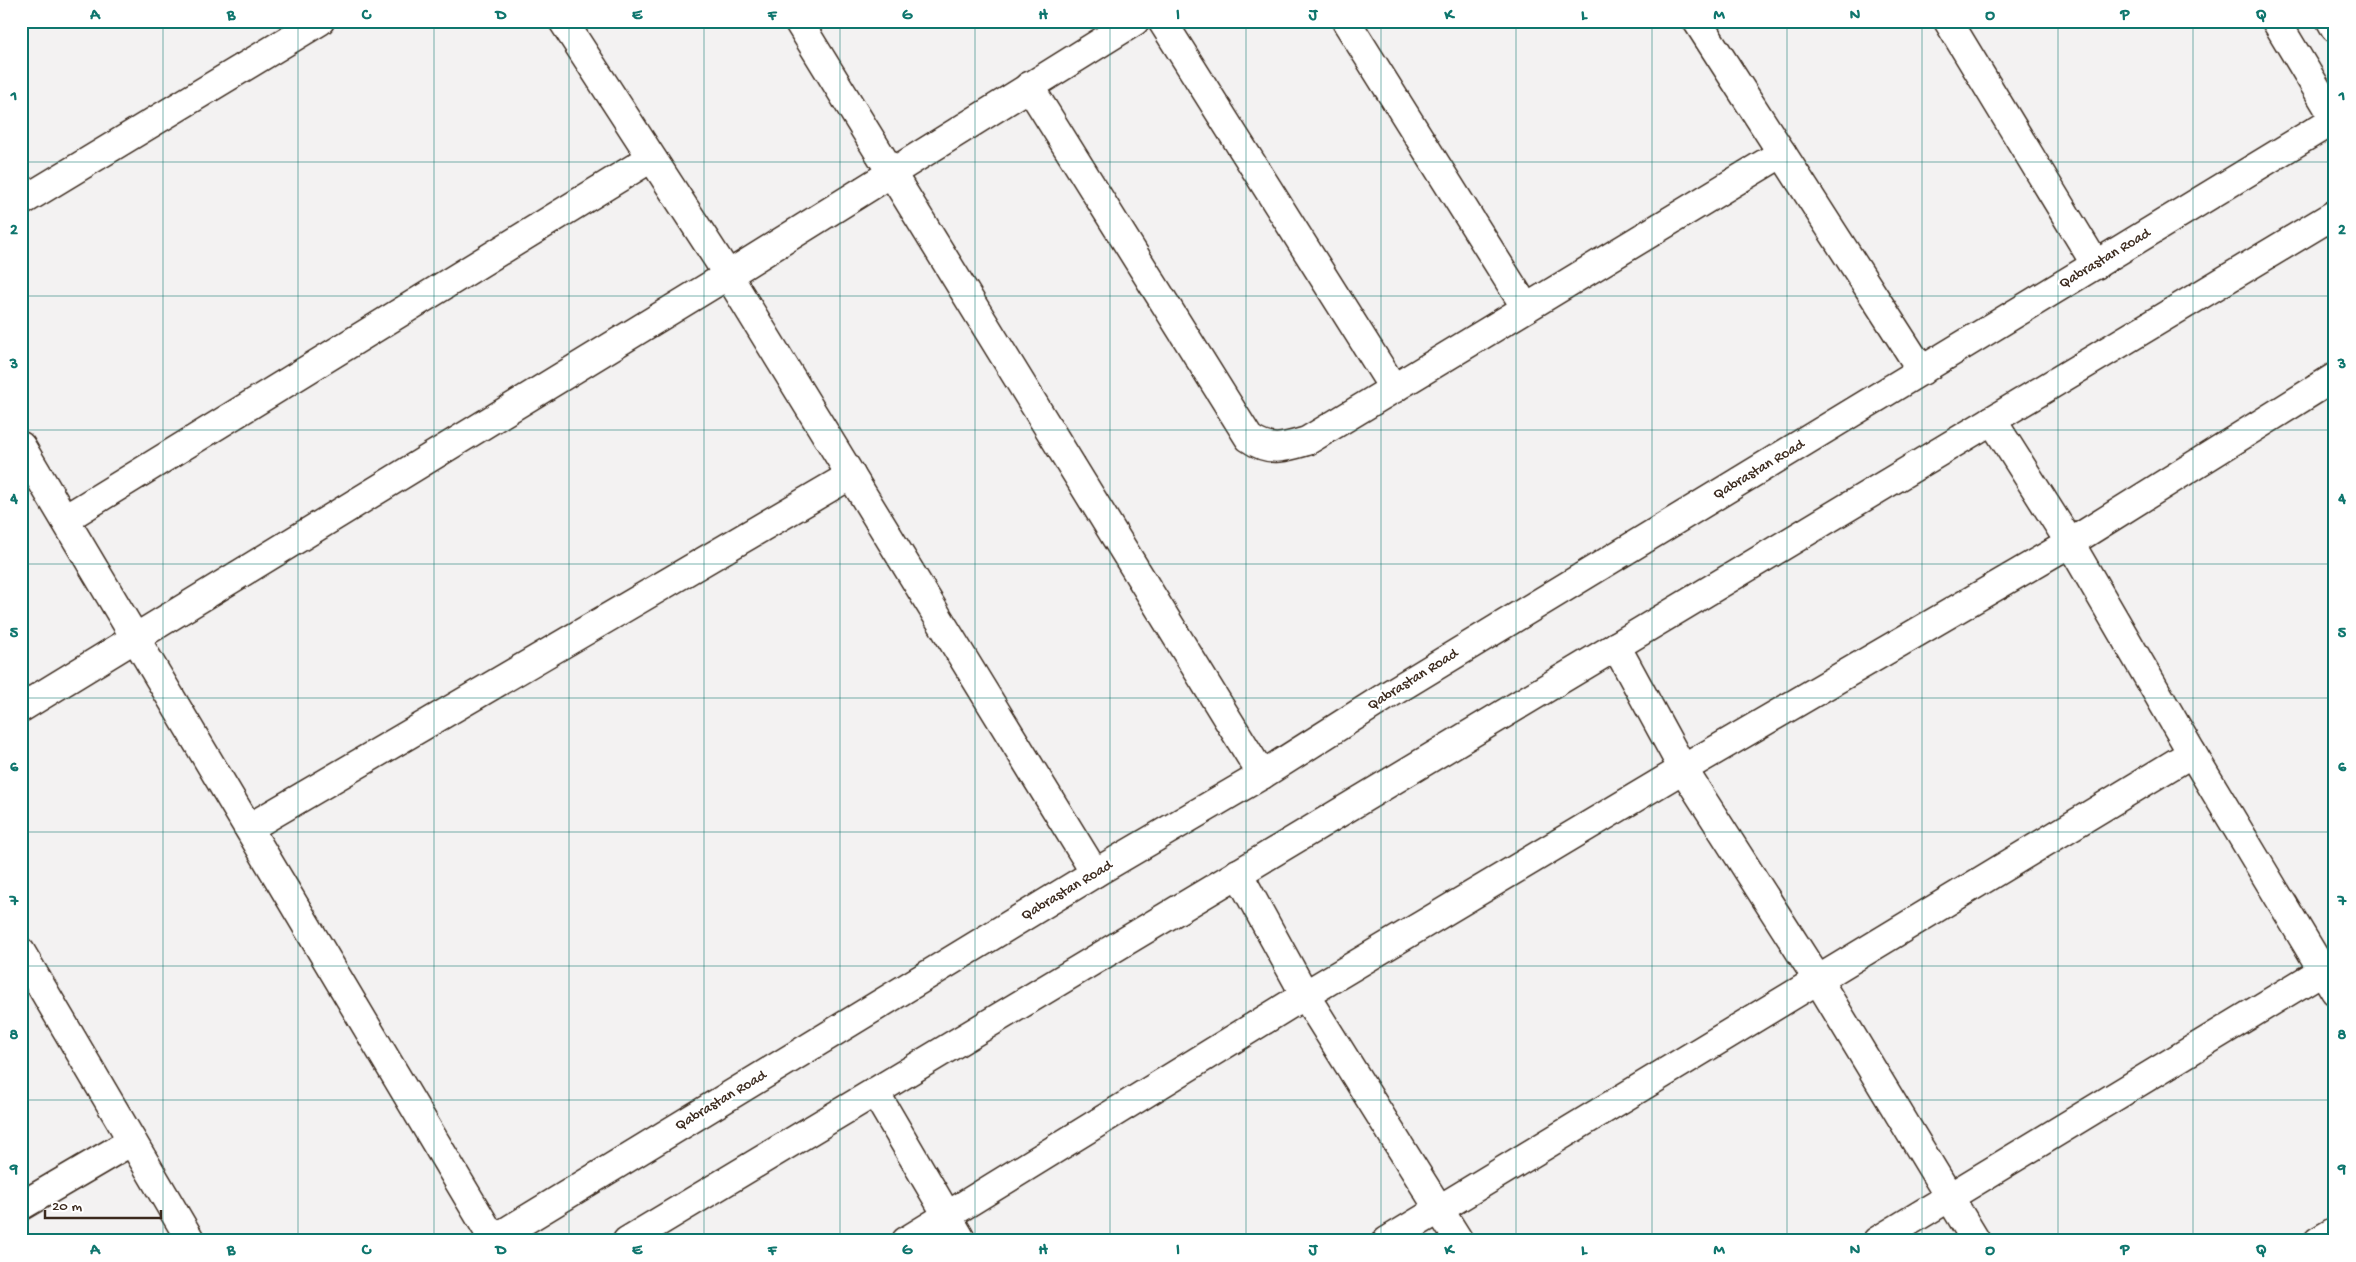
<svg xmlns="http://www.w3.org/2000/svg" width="2356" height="1262" font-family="'Gochi Hand',sans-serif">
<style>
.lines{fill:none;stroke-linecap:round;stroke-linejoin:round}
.minor-casing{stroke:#3b2a1e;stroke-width:31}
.secondary-casing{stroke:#3b2a1e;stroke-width:31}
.minor{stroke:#fff;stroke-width:28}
.secondary{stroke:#fff;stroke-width:28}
.grid{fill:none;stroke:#0f766e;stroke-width:1;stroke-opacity:0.55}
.labels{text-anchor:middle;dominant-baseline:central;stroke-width:4.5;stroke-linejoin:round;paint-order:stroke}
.street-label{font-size:15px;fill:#3b2a1e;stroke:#fff}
.neatline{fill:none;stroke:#0f766e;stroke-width:2}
.grid-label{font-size:16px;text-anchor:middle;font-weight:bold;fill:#0f766e}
</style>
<rect width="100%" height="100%" fill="#f3f2f2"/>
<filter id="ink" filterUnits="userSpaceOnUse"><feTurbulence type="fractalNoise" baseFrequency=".02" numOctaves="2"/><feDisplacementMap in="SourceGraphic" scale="10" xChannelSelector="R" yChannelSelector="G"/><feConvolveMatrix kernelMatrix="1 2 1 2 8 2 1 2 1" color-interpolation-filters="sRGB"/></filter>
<g filter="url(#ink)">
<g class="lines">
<defs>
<g id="minor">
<path d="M563 21 728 275 1095 873"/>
<path d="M798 21 1262 775"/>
<path d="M1162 21 1394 389"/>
<path d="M1346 21 1526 308"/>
<path d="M1697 21 1922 371"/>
<path d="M1948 21 2096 265"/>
<path d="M2276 21 2335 119"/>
<path d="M2331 21 2335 28"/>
<path d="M1029 86 1249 438C1270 453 1284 448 1307 441L1782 153"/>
<path d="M21 202 320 21"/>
<path d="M1992 420 2070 543 2192 753 2335 991"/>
<path d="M21 446 493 1239"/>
<path d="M65 519 651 158"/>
<path d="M1616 646 1683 769 1818 980 1976 1241"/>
<path d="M21 708 728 275 1135 21"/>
<path d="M249 828 851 475"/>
<path d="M1238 873 1305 995 1459 1241"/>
<path d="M21 952 191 1241"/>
<path d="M875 1092 962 1241"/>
<path d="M21 1206 132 1141"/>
<path d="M906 1241 1305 995 1683 769 2070 543 2335 377"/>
<path d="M1387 1241 2192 753"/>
<path d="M1877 1241 2335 963"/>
<path d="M2318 1241 2335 1231"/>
</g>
<g id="secondary">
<path d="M491 1241 1095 873 1262 775 1388 695 2335 119"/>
<path d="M627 1241 2335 214"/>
</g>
</defs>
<!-- minor casing -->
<use href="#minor" class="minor-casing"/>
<!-- secondary casing -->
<use href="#secondary" class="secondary-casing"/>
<!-- minor -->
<use href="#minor" class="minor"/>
<!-- secondary -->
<use href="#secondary" class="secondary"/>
</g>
</g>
<!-- grid -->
<path class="grid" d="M163 21V1241M298 21V1241M434 21V1241M569 21V1241M704 21V1241M840 21V1241M975 21V1241M1110 21V1241M1246 21V1241M1381 21V1241M1516 21V1241M1652 21V1241M1787 21V1241M1922 21V1241M2058 21V1241M2193 21V1241M21 162H2335M21 296H2335M21 430H2335M21 564H2335M21 698H2335M21 832H2335M21 966H2335M21 1100H2335"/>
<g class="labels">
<!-- street labels -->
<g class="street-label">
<text transform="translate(2105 259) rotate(-31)">Qabrastan Road</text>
<text transform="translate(1759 470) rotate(-31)">Qabrastan Road</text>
<text transform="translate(1413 680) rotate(-32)">Qabrastan Road</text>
<text transform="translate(1067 891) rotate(-31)">Qabrastan Road</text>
<text transform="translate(721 1101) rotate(-31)">Qabrastan Road</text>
</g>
</g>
<!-- margin -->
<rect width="2356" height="1262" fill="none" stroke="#fff" stroke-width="55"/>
<!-- scale -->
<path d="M45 1210v8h116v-8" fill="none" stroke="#3b2a1e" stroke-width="2.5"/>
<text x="52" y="1210" font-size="15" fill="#3b2a1e" stroke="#ffffff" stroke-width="4" paint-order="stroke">20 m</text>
<rect x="28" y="28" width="2300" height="1206" class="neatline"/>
<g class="grid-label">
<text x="95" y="19">A</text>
<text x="231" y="19">B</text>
<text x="366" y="19">C</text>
<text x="501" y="19">D</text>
<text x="637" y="19">E</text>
<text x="772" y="19">F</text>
<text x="907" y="19">G</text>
<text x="1043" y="19">H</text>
<text x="1178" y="19">I</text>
<text x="1313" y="19">J</text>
<text x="1449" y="19">K</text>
<text x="1584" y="19">L</text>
<text x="1719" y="19">M</text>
<text x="1855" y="19">N</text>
<text x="1990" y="19">O</text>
<text x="2125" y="19">P</text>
<text x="2261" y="19">Q</text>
<text x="14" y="100">1</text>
<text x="2342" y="100">1</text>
<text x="14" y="234">2</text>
<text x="2342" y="234">2</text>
<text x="14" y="368">3</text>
<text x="2342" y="368">3</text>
<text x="14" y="503">4</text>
<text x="2342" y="503">4</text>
<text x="14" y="637">5</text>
<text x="2342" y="637">5</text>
<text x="14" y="771">6</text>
<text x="2342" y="771">6</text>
<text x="14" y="905">7</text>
<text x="2342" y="905">7</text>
<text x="14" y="1039">8</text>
<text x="2342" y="1039">8</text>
<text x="14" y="1173">9</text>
<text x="2342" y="1173">9</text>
<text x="95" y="1254">A</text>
<text x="231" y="1254">B</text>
<text x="366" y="1254">C</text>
<text x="501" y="1254">D</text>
<text x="637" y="1254">E</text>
<text x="772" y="1254">F</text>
<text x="907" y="1254">G</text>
<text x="1043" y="1254">H</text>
<text x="1178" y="1254">I</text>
<text x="1313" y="1254">J</text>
<text x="1449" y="1254">K</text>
<text x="1584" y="1254">L</text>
<text x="1719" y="1254">M</text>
<text x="1855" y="1254">N</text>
<text x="1990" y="1254">O</text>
<text x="2125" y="1254">P</text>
<text x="2261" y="1254">Q</text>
</g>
</svg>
